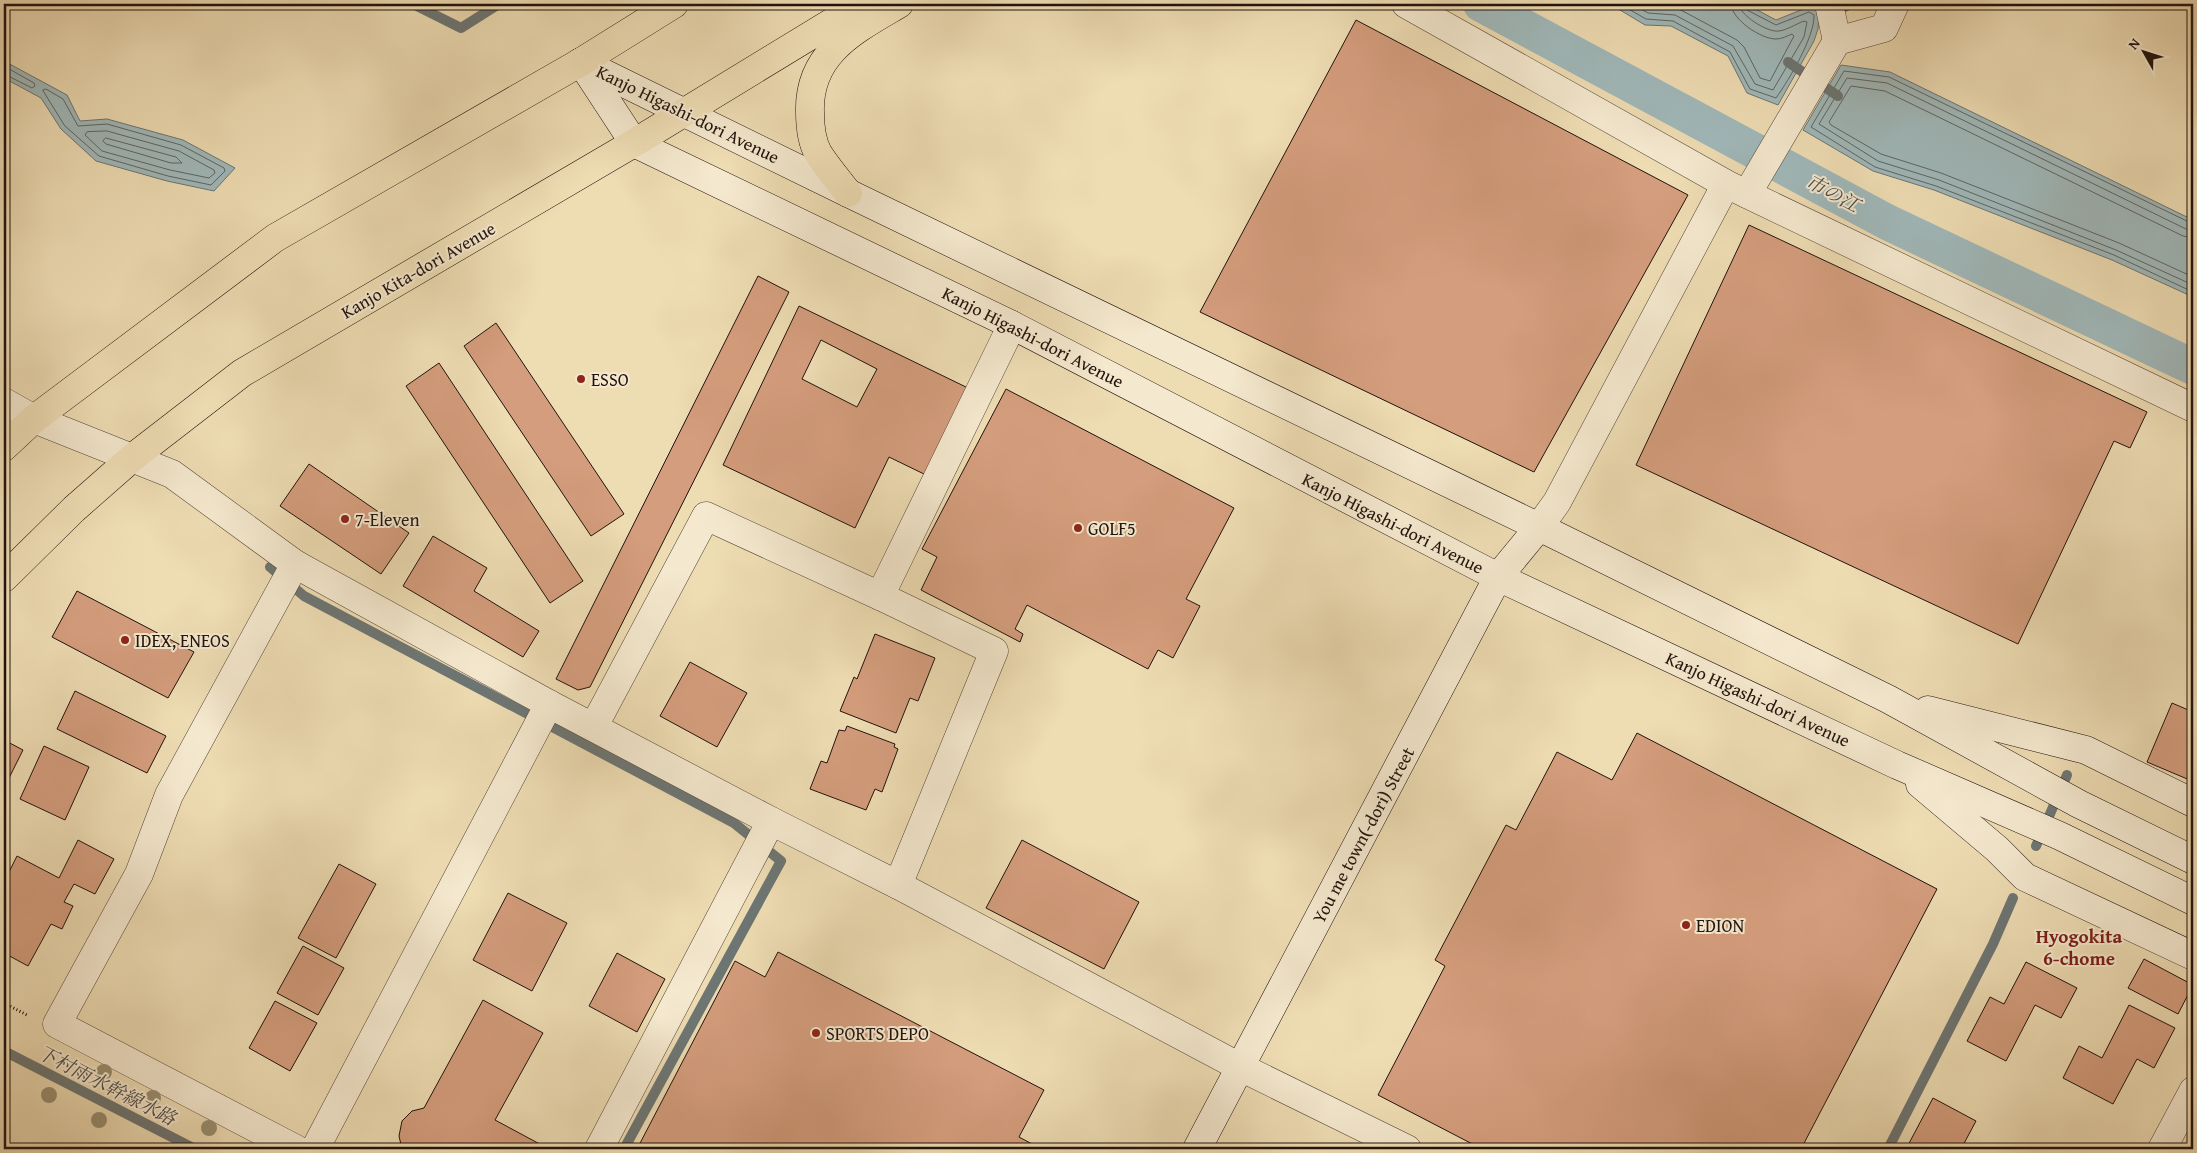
<svg xmlns="http://www.w3.org/2000/svg" width="2197" height="1153" font-family="'Gentium Book Plus','Noto Serif JP',serif">
<style>
.water{fill:#a0b8b9;stroke:#6d7674}
.lines{fill:none;stroke-linecap:round;stroke-linejoin:round}
.shore{stroke:#606562;stroke-width:1}
.stream{stroke:#6d7674;stroke-width:10}
.canal{stroke:#a0b8b9;stroke-width:36}
.building{fill:#d49d7d;stroke:#21120c;fill-rule:evenodd}
.street-casing{stroke:#544436;stroke-width:29}
.secondary-casing{stroke:#21120c;stroke-width:29}
.highway-casing{stroke:#21120c;stroke-width:29}
.path{stroke:#21120c;stroke-width:3;stroke-dasharray:1 2.5;stroke-linecap:butt}
.street{stroke:#f4e8ce;stroke-width:28}
.secondary{stroke:#f4e8ce;stroke-width:28}
.highway{stroke:#eedcb3;stroke-width:28}
.tree{fill:#998f71}
.poi-dot{fill:#8f2418;stroke:#f4e8ce;stroke-width:2}
.labels{text-anchor:middle;dominant-baseline:central;stroke-width:4;stroke-linejoin:round;paint-order:stroke}
.street-label{font-size:18px;fill:#21120c;stroke:#f4e8ce}
.poi-label{font-size:18px;fill:#21120c;stroke:#f4e8ce;text-anchor:start}
.water-label{font-size:19px;font-style:italic;fill:#4d4c49;stroke:#f4e8ce}
.neighbourhood-label{font-size:19px;font-weight:bold;fill:#7a1f14;stroke:#f4e8ce}
</style>
<rect width="100%" height="100%" fill="#eedcb3"/>
<filter id="stains"><feTurbulence type="fractalNoise" baseFrequency=".004" numOctaves="4"/><feColorMatrix values="0 0 0 0 .2 0 0 0 0 .09 0 0 0 0 .02 0 0 0 .5 -.17"/></filter>
<radialGradient id="worn" r=".72"><stop offset=".6" stop-color="#630" stop-opacity="0"/><stop offset="1" stop-color="#630" stop-opacity=".3"/></radialGradient>
<!-- water -->
<g class="water">
<path d="M1610 4H1746L1776 20 1811 6 1819 11 1818 29 1814 41 1778 105 1747 93 1728 56 1671 26 1645 25Z"/>
<path d="M4 61 67 95 80 121 107 119 183 140 235 168 214 191 167 181 96 161 61 129 41 98 4 78Z"/>
<path d="M1841 65 1890 72 2193 220V297L2112 260 1934 190 1873 171 1803 130Z"/>
</g>
<g class="lines">
<!-- shore -->
<g class="shore">
<path d="M1620 4 1646 19 1673 21 1730 52 1750 89 1776 98C1789 80 1815 36 1814 15L1809 12 1776 25 1747 10 1745 4"/>
<path d="M1632 4 1648 13 1675 15 1733 46 1755 84 1773 90 1804 37 1807 22 1804 21C1796 24 1787 30 1779 31 1768 33 1739 15 1739 4"/>
<path d="M1647 4 1677 8 1737 40 1744 47 1760 78 1770 81 1794 36 1792 34C1787 36 1782 39 1776 39 1761 39 1732 20 1731 4"/>
<path d="M4 66 34 83 35 86 32 88 4 74"/>
<path d="M43 90 46 89 63 99 78 126 107 124 181 145 224 168 225 171 211 185 168 176 99 156 65 126Z"/>
<path d="M107 131 179 151 214 170 215 173 209 178 170 170 102 151 85 135 87 132Z"/>
<path d="M106 138 176 157 182 163H171L106 144 103 141Z"/>
<path d="M2193 224 1889 77 1844 71 1811 127 1875 167 1936 186 2114 255 2193 292"/>
<path d="M2193 231 2186 229 1887 83 1847 78 1819 124 1878 161 1939 180 2116 250 2193 285"/>
<path d="M2193 238 2183 236 1885 91 1851 86 1829 122 1831 125 1881 154 1941 173 2119 243 2193 277"/>
</g>
<!-- stream -->
<g class="stream">
<path d="M413 4 461 28 499 4"/>
<path d="M1833 13 1850 4"/>
<path d="M1788 62 1838 96"/>
<path d="M270 567 304 596 734 823 781 861 624 1149"/>
<path d="M2036 846 2067 775"/>
<path d="M4 1051 195 1149"/>
<path d="M1888 1149 1993 944 2013 898"/>
</g>
<!-- canal -->
<path class="canal" d="M1481 4 1887 222 2193 367"/>
</g>
<!-- building -->
<g class="building">
<path d="M1356 20 1688 195 1534 472 1200 312Z"/>
<path d="M1749 225 2147 412 2130 448 2114 441 2018 644 1636 465Z"/>
<path d="M758 276 789 292 590 687 578 690 556 679Z"/>
<path d="M799 306 968 388 926 475 889 457 855 528 723 465ZM821 340 877 369 857 407 802 379Z"/>
<path d="M496 323 624 514 591 536 464 346Z"/>
<path d="M439 363 583 581 550 603 406 386Z"/>
<path d="M1006 389 1234 508 1186 599 1200 606 1173 658 1158 650 1148 669 1027 605 1015 629 1023 634 1020 642 921 590 937 557 922 549Z"/>
<path d="M309 464 409 533 381 574 280 506Z"/>
<path d="M433 536 487 568 474 591 539 631 523 657 403 586Z"/>
<path d="M77 591 194 652 168 698 52 637Z"/>
<path d="M875 634 935 658 918 701 910 698 896 733 840 711 854 677 857 679Z"/>
<path d="M690 662 747 693 717 747 660 716Z"/>
<path d="M75 691 166 736 147 773 57 729Z"/>
<path d="M2172 703 2193 712 2192 781 2147 762Z"/>
<path d="M847 726 895 744 894 747 898 749 882 792 875 789 866 810 810 789 821 761 827 763 839 730 845 731Z"/>
<path d="M1637 733 1937 889 1801 1149H1482L1378 1095 1445 966 1435 960 1506 825 1516 830 1557 752 1612 780Z"/>
<path d="M4 740 23 750 4 788Z"/>
<path d="M44 746 89 767 65 820 20 799Z"/>
<path d="M78 840 114 859 95 894 74 884 64 902 73 906 62 929 51 924 28 966 4 953V882L17 856 59 878Z"/>
<path d="M1022 840 1139 902 1104 969 986 908Z"/>
<path d="M339 864 376 884 336 958 298 938Z"/>
<path d="M508 893 567 923 532 991 473 960Z"/>
<path d="M303 946 344 968 318 1015 277 993Z"/>
<path d="M778 952 1044 1090 1019 1137 1034 1145 1032 1149H637L735 961 765 977Z"/>
<path d="M617 953 665 979 637 1032 589 1006Z"/>
<path d="M2144 959 2193 985 2178 1014 2128 988Z"/>
<path d="M2026 962 2077 988 2061 1018 2035 1005 2006 1061 1967 1041 1990 997 2004 1004Z"/>
<path d="M483 1000 543 1033 495 1120 549 1149H402L399 1136 402 1121 412 1111 424 1108Z"/>
<path d="M275 1001 317 1023 290 1071 249 1048Z"/>
<path d="M2129 1005 2175 1028 2154 1068 2137 1059 2113 1104 2063 1078 2079 1046 2102 1058Z"/>
<path d="M1933 1098 1976 1121 1961 1149H1906Z"/>
</g>
<g class="lines">
<defs>
<g id="street">
<path d="M1406 4 1726 184 2193 408"/>
<path d="M1829 4 1837 41"/>
<path d="M1747 194 1837 41 1884 28 1895 4"/>
<path d="M4 402 34 419 172 474 295 564 549 704 771 821 898 885 1240 1067 1407 1149"/>
<path d="M1539 527 1557 502 1726 184"/>
<path d="M295 564 169 795 139 874 57 1024 296 1149"/>
<path d="M594 726 706 516 880 596"/>
<path d="M898 885 994 651 880 596 1012 325"/>
<path d="M315 1149 549 704"/>
<path d="M599 1149 771 821"/>
<path d="M2162 1149 2193 1091"/>
</g>
<g id="secondary">
<path d="M581 62 634 143 1012 325 1498 577 1897 765 2060 836 2193 901"/>
<path d="M581 62 848 193 1539 527 1888 699 2079 804 2193 860"/>
<path d="M1928 710 2086 750 2193 803"/>
<path d="M1920 784 1997 849 2025 877 2193 956"/>
<path d="M1197 1149 1498 577 1539 527"/>
</g>
<g id="highway">
<path d="M848 193C838 180 827 167 818 153 812 142 810 124 810 112 808 53 855 30 899 4"/>
<path d="M4 447 34 419 275 238 581 62 674 4"/>
<path d="M4 578 74 509 132 458 242 373 634 143 862 4"/>
</g>
</defs>
<!-- street casing -->
<use href="#street" class="street-casing"/>
<!-- secondary casing -->
<use href="#secondary" class="secondary-casing"/>
<!-- highway casing -->
<use href="#highway" class="highway-casing"/>
<!-- path -->
<path class="path" d="M4 1003 27 1015"/>
<!-- street -->
<use href="#street" class="street"/>
<!-- secondary -->
<use href="#secondary" class="secondary"/>
<!-- highway -->
<use href="#highway" class="highway"/>
</g>
<!-- trees -->
<g class="tree">
<circle cx="104" cy="1072" r="8"/>
<circle cx="49" cy="1095" r="8"/>
<circle cx="153" cy="1098" r="8"/>
<circle cx="99" cy="1120" r="8"/>
<circle cx="209" cy="1128" r="8"/>
</g>
<!-- markers -->
<g class="poi-dot">
<circle cx="581" cy="379" r="5"/>
<circle cx="345" cy="519" r="5"/>
<circle cx="1078" cy="528" r="5"/>
<circle cx="125" cy="640" r="5"/>
<circle cx="1686" cy="925" r="5"/>
<circle cx="816" cy="1033" r="5"/>
</g>
<g class="labels">
<!-- street labels -->
<g class="street-label">
<text transform="translate(688 114) rotate(26)">Kanjo Higashi-dori Avenue</text>
<text transform="translate(418 270) rotate(-30)">Kanjo Kita-dori Avenue</text>
<text transform="translate(1033 337) rotate(27)">Kanjo Higashi-dori Avenue</text>
<text transform="translate(1393 523) rotate(27)">Kanjo Higashi-dori Avenue</text>
<text transform="translate(1758 699) rotate(25)">Kanjo Higashi-dori Avenue</text>
<text transform="translate(1363 835) rotate(-62)">You me town(-dori) Street</text>
</g>
<!-- poi labels -->
<g class="poi-label">
<text x="591" y="379">ESSO</text>
<text x="355" y="519">7-Eleven</text>
<text x="1088" y="528">GOLF5</text>
<text x="135" y="640">IDEX, ENEOS</text>
<text x="1696" y="925">EDION</text>
<text x="826" y="1033">SPORTS DEPO</text>
</g>
<!-- water labels -->
<g class="water-label">
<text transform="translate(1833 193) rotate(28)">市の江</text>
<text transform="translate(107 1085) rotate(27)">下村雨水幹線水路</text>
</g>
<!-- neighbourhood labels -->
<g class="neighbourhood-label">
<text x="2079" y="936">Hyogokita<tspan x="2079" dy="22">6-chome</tspan></text>
</g>
</g>
<!-- margin -->
<rect width="2197" height="1153" fill="none" stroke="#eedcb3" stroke-width="20"/>
<rect x="5" y="5" width="2187" height="1143" fill="none" stroke="#21120c" stroke-width="2.5"/>
<rect x="10" y="10" width="2177" height="1133" fill="none" stroke="#21120c"/>
<!-- north arrow -->
<g transform="translate(2144 52) rotate(309)" stroke="#f4e8ce" stroke-width="4" paint-order="stroke">
<path d="M0-4L9 19L0 12L-9 19Z" fill="#21120c"/>
<text y="-8" font-size="14" font-weight="bold" text-anchor="middle" fill="#21120c">N</text>
</g>
<rect width="100%" height="100%" filter="url(#stains)"/>
<rect width="100%" height="100%" fill="url(#worn)"/>
</svg>
